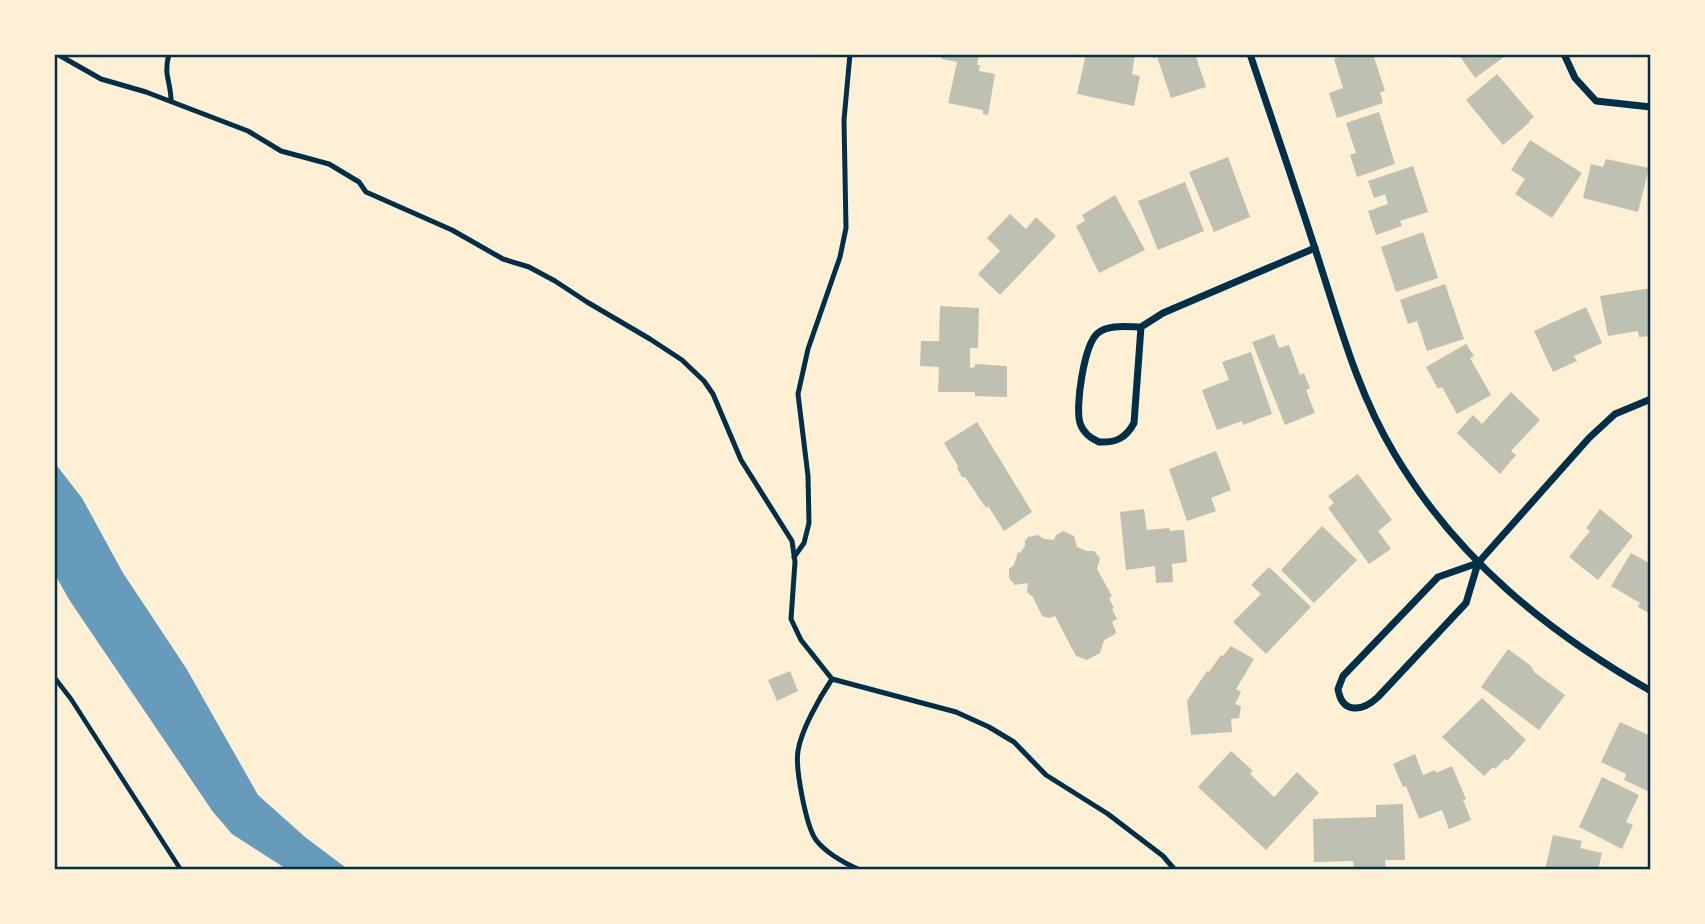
<svg xmlns="http://www.w3.org/2000/svg" width="1705" height="924" font-family="Manrope,sans-serif">
<style>
.water{fill:#669bbc}
.building{fill:#bec0b2}
.lines{fill:none;stroke-linecap:round;stroke-linejoin:round}
.path{stroke:#003049;stroke-width:4.5}
.service{stroke:#003049;stroke-width:5}
.minor{stroke:#003049;stroke-width:7}
.neatline{fill:none;stroke:#003049;stroke-width:2.5}
</style>
<rect width="100%" height="100%" fill="#fdf0d5"/>
<!-- water -->
<path class="water" d="M54 462 82 498 123 573 186 668 258 795 305 837 349 870H288L232 834 213 812 70 601 54 573Z"/>
<!-- building -->
<g class="building">
<path d="M939 54H979L977 65H980L979 71 995 74 988 115 983 114V110L948 103 957 62 942 59Z"/>
<path d="M1086 54H1135L1132 74 1140 76 1134 106 1077 94Z"/>
<path d="M1152 54H1195L1206 87 1171 98 1157 57 1153 59Z"/>
<path d="M1348 54H1373L1385 91 1380 92 1383 103 1337 118 1329 93 1343 88 1334 59Z"/>
<path d="M1453 54H1508L1475 78 1459 55 1455 58Z"/>
<path d="M1497 74 1534 117 1529 121 1530 122 1503 145 1466 100Z"/>
<path d="M1379 112 1395 164 1357 177 1350 155 1356 153 1346 123Z"/>
<path d="M1530 140 1582 173 1552 218 1515 194 1525 179 1511 170Z"/>
<path d="M1228 157 1250 217 1214 232 1189 172Z"/>
<path d="M1606 159 1649 168 1638 212 1583 198 1591 164 1603 167Z"/>
<path d="M1413 166 1428 212 1400 221 1402 226 1376 235 1368 211 1388 204 1385 194 1374 198 1368 181Z"/>
<path d="M1185 182 1204 231 1158 250 1138 201Z"/>
<path d="M1115 195 1145 250 1099 273 1076 226 1085 221 1082 215Z"/>
<path d="M1010 214 1026 229 1036 217 1056 236 1000 295 978 274 1000 251 987 238Z"/>
<path d="M1423 232 1438 278 1396 292 1381 247Z"/>
<path d="M1445 284 1464 339 1427 351 1417 321 1408 324 1400 300Z"/>
<path d="M1651 288V336L1639 337 1638 331 1608 336 1600 296Z"/>
<path d="M940 306 979 308 978 348H970V368L975 367V364L1007 366V397L975 396V392H938L939 367 920 366 921 341H939Z"/>
<path d="M1586 307 1602 343 1574 356 1577 361 1553 372 1534 331Z"/>
<path d="M1274 334 1279 348 1289 345 1300 375 1304 373 1310 388 1306 390 1315 413 1285 425 1252 342Z"/>
<path d="M1466 344 1474 356 1470 358 1491 395 1457 414 1442 387 1438 389 1426 367Z"/>
<path d="M1251 352 1272 414 1243 425 1242 421 1217 430 1202 390 1229 380 1222 362Z"/>
<path d="M1511 392 1540 420 1511 451 1516 455 1500 474 1457 433 1473 415 1482 424Z"/>
<path d="M977 422 1032 512 1004 531 988 506 986 508 965 477H962L957 468 958 466 944 443Z"/>
<path d="M1216 451 1231 490 1211 498 1216 511 1187 521 1169 469Z"/>
<path d="M1358 474 1392 520 1378 531 1391 549 1369 564 1328 508 1334 503 1328 496Z"/>
<path d="M1144 509 1147 530 1169 528 1170 531 1184 530 1187 562 1172 564 1173 582 1156 583 1155 566 1126 570 1120 512Z"/>
<path d="M1600 509 1633 536 1598 580 1569 557 1590 531 1586 528Z"/>
<path d="M1322 526 1357 560 1314 603 1281 570Z"/>
<path d="M1063 531 1074 536 1077 547 1087 551H1094L1100 558 1097 569 1112 596 1109 598 1114 608 1112 609 1117 619 1112 622 1116 632 1114 635 1104 640 1100 653 1087 660 1076 656 1055 616 1049 618 1042 616 1033 597 1027 592 1028 583 1015 585 1009 578V569L1014 565 1018 552 1020 553 1025 546V541L1028 537 1038 535 1044 539 1054 540 1056 535Z"/>
<path d="M1631 553 1651 564V614L1638 607 1640 603 1611 586Z"/>
<path d="M1269 567 1311 607 1266 654 1233 622 1261 594 1251 585Z"/>
<path d="M1231 646 1254 659 1236 689 1241 692 1235 704 1241 706 1239 718 1231 719 1232 732 1191 735 1187 701 1207 671 1209 672 1221 655 1223 656Z"/>
<path d="M1508 649 1531 666 1534 672 1565 695 1539 730 1481 687Z"/>
<path d="M790 671 798 691 777 701 768 680Z"/>
<path d="M1482 698 1526 740 1507 761 1505 759 1495 769 1493 767 1484 776 1442 737Z"/>
<path d="M1620 722 1651 736 1650 792 1624 780 1626 774 1601 762Z"/>
<path d="M1231 751 1253 771 1250 774 1274 797 1297 772 1319 793 1266 850 1198 787Z"/>
<path d="M1415 754 1423 775 1435 770 1436 773 1452 766 1466 799 1463 800 1471 820 1449 829 1442 810 1419 819 1406 786 1403 787 1393 764Z"/>
<path d="M1602 777 1639 795 1626 822 1633 825 1622 849 1579 827Z"/>
<path d="M1403 804 1405 860H1385L1386 870H1354L1353 861 1314 862 1313 819 1376 817V805Z"/>
<path d="M1553 835 1582 841 1580 848 1602 853 1598 870H1545Z"/>
</g>
<g class="lines">
<!-- path -->
<path class="path" d="M54 677 71 699 181 870"/>
<!-- service -->
<g class="service">
<path d="M57 54 101 79 146 92 248 131 281 151 329 164 359 182 366 192 452 230 503 259 529 267 555 281 587 302 650 339 682 360 704 381 713 394 741 460 792 541 795 562 791 619 801 640 832 679 956 712 989 727 1014 742 1046 775 1108 814 1163 856 1175 870"/>
<path d="M169 54C163 76 171 81 171 101"/>
<path d="M794 557 804 543 809 523 808 476 798 394 808 349 840 257 846 228 844 120 850 54"/>
<path d="M832 679C820 697 801 730 798 751 795 768 806 826 816 840 827 854 844 863 860 870"/>
</g>
<!-- minor -->
<g class="minor">
<path d="M1250 54C1273 123 1297 192 1319 261 1340 326 1358 393 1394 453 1456 558 1546 631 1651 691"/>
<path d="M1564 54 1575 78 1596 101 1651 107"/>
<path d="M1141 327C1128 327 1109 324 1098 333 1084 344 1075 407 1080 423 1083 433 1090 438 1099 442 1116 443 1126 438 1134 423L1141 327 1163 313 1315 248"/>
<path d="M1478 563 1466 603 1378 697C1362 712 1342 714 1338 689L1343 676 1438 577Z"/>
<path d="M1478 563 1589 438 1615 414 1651 399"/>
</g>
</g>
<!-- border -->
<rect width="1705" height="924" fill="none" stroke="#fdf0d5" stroke-width="112"/>
<rect x="56" y="56" width="1593" height="812" class="neatline"/>
</svg>
